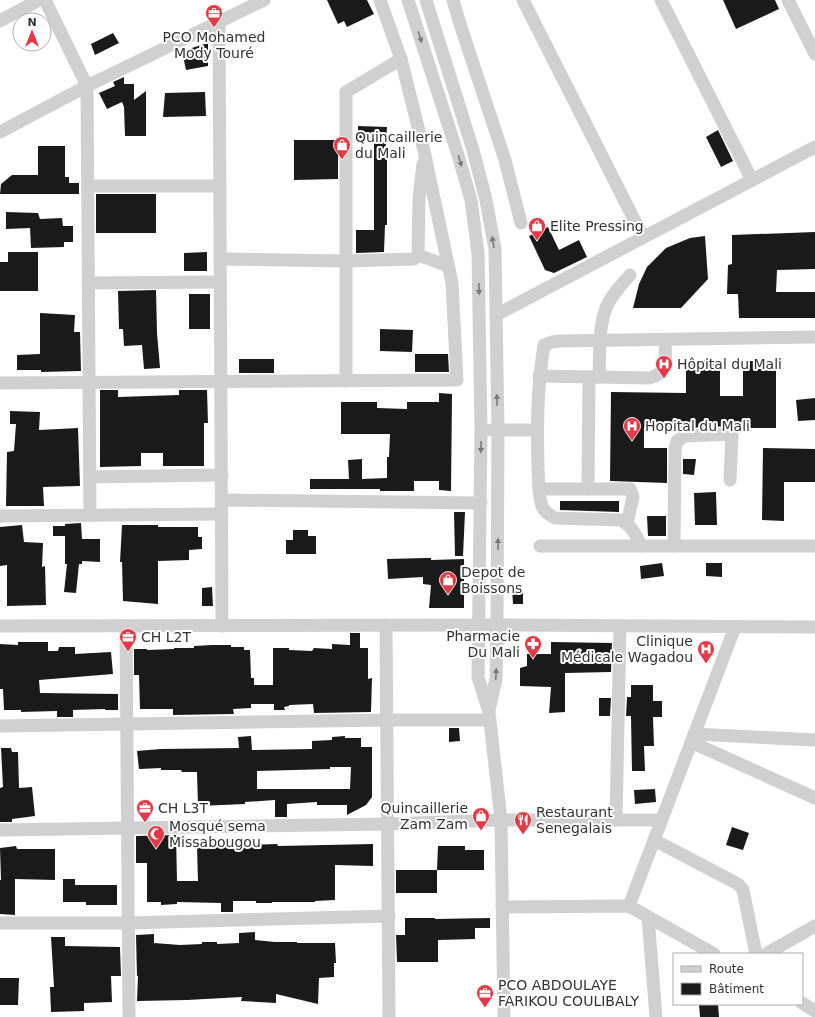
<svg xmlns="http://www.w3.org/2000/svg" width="815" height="1017" font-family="'DejaVu Sans',sans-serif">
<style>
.building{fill:#1a1a1a;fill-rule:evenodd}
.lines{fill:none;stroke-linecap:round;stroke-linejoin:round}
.minor{stroke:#d0d0d0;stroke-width:13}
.oneway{fill:#7a7a7a}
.labels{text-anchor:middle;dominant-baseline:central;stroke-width:4;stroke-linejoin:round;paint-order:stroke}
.poi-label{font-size:14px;fill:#333;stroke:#fff;text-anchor:start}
</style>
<rect width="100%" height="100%" fill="#fff"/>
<!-- building -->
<g class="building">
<path d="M327 0H367L374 14 347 27 344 21 338 24Z"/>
<path d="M723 0H775L779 9 736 29Z"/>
<path d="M113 33 119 43 95 55 91 44Z"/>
<path d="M208 43V66L186 70 182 51Z"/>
<path d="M124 77V84H134V100L146 91V136H125L124 107 122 102 107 109 99 93 115 86 113 82Z"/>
<path d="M205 92 206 116 163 117 165 93Z"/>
<path d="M358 126 387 127 385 157H387V225H385L384 252 356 253V230H374V138H358Z"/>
<path d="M718 130 733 161 721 167 706 137Z"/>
<path d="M294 140H338V179L294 180Z"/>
<path d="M38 146H65V177H69V183H79V194H0L1 184 12 175H38Z"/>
<rect x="96" y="194" width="60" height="39"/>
<path d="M6 212 38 213 40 219 62 218 63 226H73V242H64V247L31 248 30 228 6 229Z"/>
<path d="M548 227 559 250 579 240 587 257 554 273 545 270 529 236Z"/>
<path d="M815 232V269L777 270 776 292H815V318H739L738 294H727L728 265 732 264V235Z"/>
<path d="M705 236 708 279 681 308H633L639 284 647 267 666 248 690 238Z"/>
<path d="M8 252H38V291H0V262H8Z"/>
<path d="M207 252V271H184V253Z"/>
<path d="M156 290 157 333 160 368 144 369 142 345 124 346 123 329H119L118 291Z"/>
<rect x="189" y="294" width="21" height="35"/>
<path d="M40 313 75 315 74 332H80L81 371 41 372V370H17V355L40 354Z"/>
<path d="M380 329 413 330 412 352 380 351Z"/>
<path d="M415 354H448L449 372H415Z"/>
<rect x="239" y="359" width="35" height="14"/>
<path d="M686 360H720V396H743V361H776V428H737L732 426 688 428 644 427V448H667V483L610 481 611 392 686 393Z"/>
<path d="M100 390H118V397L179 395V390H207L208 423H204V466H163V453H141V466L100 467Z"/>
<path d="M439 393 452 394 451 491 439 490V481H414V491H380V489H310V479H349L348 460 362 459V479L387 478V457H389L390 434H341V402H377V408L407 409V402H439Z"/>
<path d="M815 398V420L798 421 796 400Z"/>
<path d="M10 411 40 412 39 430 78 428 80 486 43 487 44 506H6L7 452 14 451 16 424H10Z"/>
<path d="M763 448 815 449V482H784V521L762 520Z"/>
<path d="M683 459H696L694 475 683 474Z"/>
<path d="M716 492 717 525H695L694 493Z"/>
<path d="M560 501H619V512L560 510Z"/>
<path d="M454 512H465L463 556H455Z"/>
<path d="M647 516H666V536H648Z"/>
<path d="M81 523 82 539H100V562L82 561V564H79L76 593 64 592 67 564H65V536H53V526H65V524Z"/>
<path d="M22 525 24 542 43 543 42 567 45 566 46 605 7 606V565L0 566V527Z"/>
<path d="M122 525H158V527H198V537H202V549L189 550V560L158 561V604L123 601 122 562H120Z"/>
<path d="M293 530H308V536H316V554H286V540H293Z"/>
<path d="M425 558H431V560L464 559V608H429L431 585 423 584V577L388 579 387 559Z"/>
<path d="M662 563 664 576 641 579 640 566Z"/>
<path d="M706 563H722V577L706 576Z"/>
<path d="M212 587 213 606H202V588Z"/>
<path d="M512 589H523V604H513Z"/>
<path d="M350 633H360V648H368V679L372 678 371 712 314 713 313 704 289 705V706L284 707 285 710H274V704H251V708L233 709 234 714 173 715V709H140L139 675H134V649H147V650L174 649V648H194V646L212 645H231V647H244V650H250L251 678H254V685H273V648H289V650L312 651 314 648 332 649V644L350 645Z"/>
<path d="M18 642H48V651H58L59 647H75V654L111 652 113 674 39 680 40 693 118 694V710H105V709L73 710V717H57V711L21 712V710H4L3 689H0V644L18 645Z"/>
<path d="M551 642 612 643 611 672 565 673V712L549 713 551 687 520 686V668L527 666V654H551Z"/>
<path d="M631 685H653V701H662V717H653L654 746H644L645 771H632L631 716H626L627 697H631Z"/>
<path d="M599 698H611L610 716H599Z"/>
<path d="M449 728H459L460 741 449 742Z"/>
<path d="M251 736 252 750 312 749V741L332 740V737L345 736V738H361V747H372V797L366 805 347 815V805H317V802L287 804V817H275V800L245 802V804L198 806 197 772H182L181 770H161V768L139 769 137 751 161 749 239 748 238 737ZM330 767H351L350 789H257V771L330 769Z"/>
<path d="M1 748H11L12 752H18L19 788 32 787 35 816 12 819V822H0V788L3 787Z"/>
<path d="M655 789 656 802 635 804 634 790Z"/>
<path d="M732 827 749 833 743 850 726 845Z"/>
<path d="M176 835 177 881H198L197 847 277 844 278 846 373 844V866L335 865V900L315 901V902H272V903H256V901H233V912H221V903L177 902V904L161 905V902H147V863H136V836Z"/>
<path d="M16 846 17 849H55V880L15 879V915L0 914V880H1L0 848Z"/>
<path d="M438 846H465V850H484V870H437Z"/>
<rect x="396" y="870" width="41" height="23"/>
<path d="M63 879H75V885H117V905H86V902H63Z"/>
<path d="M405 918H435V919L490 918V928H475V939L438 940V962H397L396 935H405Z"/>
<path d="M255 932V940L275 942H297V943H335L336 963H334V977L319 978 318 1004 276 994V1003L241 1001 242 997 187 1000 137 1001 138 976H137L136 935 154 934V943L180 945 202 944V942H217V944L239 943V933Z"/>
<path d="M51 937H65V946L120 947 121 976H111L112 1002 84 1003V1011L51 1012 50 987H54Z"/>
<path d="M0 978H19L18 1005H0Z"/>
<path d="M699 1004H718L719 1017H700Z"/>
</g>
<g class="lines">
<!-- minor -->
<g class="minor">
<path d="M45 0 87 86 90 515"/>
<path d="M408 0 458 155 471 200 478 253 481 430 478 677 489 712 501 820 504 1017"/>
<path d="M426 0 473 150 486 200 495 249 498 430 497 625 496 679 489 710"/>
<path d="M453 0 460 24 505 160 521 223"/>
<path d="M523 0 643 237"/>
<path d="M661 0 752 180"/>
<path d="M788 0 815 54"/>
<path d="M0 21 39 0"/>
<path d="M219 22 222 626"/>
<path d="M0 132 87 86 264 0"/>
<path d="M88 186H220"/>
<path d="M418 255 448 266"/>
<path d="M220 259 346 261 414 259 418 255 419 199 423 164"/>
<path d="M89 283 220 282"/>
<path d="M496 315 815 147"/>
<path d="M539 376 649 378C670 373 665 358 665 340"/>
<path d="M599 377C600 355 598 329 606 308 611 296 621 285 630 275"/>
<path d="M346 381V92L401 59"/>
<path d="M0 383 457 380 452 283 424 151 401 59 380 0"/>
<path d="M491 430H537"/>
<path d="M90 477 222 475"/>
<path d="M539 489H630L633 497 627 523"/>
<path d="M588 489 589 377"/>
<path d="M222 500 481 503"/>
<path d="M0 516 222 514"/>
<path d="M540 546H815"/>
<path d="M641 546C636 535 632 526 621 520L555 518C550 515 544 512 542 506 538 495 539 480 538 469 537 426 537 388 544 345L552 342 561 341 815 337"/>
<path d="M674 546 675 450 677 441 685 436 732 434 730 480"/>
<path d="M386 625 389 1017"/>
<path d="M0 626 497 625 815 627"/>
<path d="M126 626 129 1017"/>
<path d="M0 726 387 720H489"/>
<path d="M694 734 815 740"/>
<path d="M691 742 815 798"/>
<path d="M616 820 620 626"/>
<path d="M0 830 388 824 501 820H661"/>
<path d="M654 840 738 884 743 890 756 954"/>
<path d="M629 906 735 627"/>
<path d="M502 907 629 906 714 954"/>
<path d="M648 917 656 1017"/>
<path d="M0 923H128L389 916"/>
<path d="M766 954 815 926"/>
<path d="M802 1003 815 1011"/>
</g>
</g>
<!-- one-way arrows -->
<defs><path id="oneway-solid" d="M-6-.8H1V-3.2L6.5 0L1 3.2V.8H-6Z"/></defs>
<g class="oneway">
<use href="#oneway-solid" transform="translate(420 37) rotate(72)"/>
<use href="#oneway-solid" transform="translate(460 161) rotate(74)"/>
<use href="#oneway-solid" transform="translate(493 242) rotate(-100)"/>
<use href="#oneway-solid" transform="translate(479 289) rotate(89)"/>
<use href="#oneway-solid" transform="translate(497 400) rotate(-91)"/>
<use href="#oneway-solid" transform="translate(481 447) rotate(91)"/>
<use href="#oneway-solid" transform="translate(498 544) rotate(-90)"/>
<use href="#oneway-solid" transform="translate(496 674) rotate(-87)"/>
</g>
<!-- icons -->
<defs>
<symbol id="office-pin" viewBox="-11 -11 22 30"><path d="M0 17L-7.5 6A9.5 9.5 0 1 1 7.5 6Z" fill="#e63946" stroke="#fff"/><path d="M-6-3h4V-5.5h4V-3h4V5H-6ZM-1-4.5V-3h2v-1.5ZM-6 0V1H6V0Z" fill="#fff"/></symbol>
<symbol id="shop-pin" viewBox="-11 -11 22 30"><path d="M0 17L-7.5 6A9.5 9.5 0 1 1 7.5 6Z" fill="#e63946" stroke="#fff"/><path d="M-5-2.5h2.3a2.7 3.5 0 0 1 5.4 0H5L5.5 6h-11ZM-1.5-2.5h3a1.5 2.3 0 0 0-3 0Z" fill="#fff"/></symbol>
<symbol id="hospital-pin" viewBox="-11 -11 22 30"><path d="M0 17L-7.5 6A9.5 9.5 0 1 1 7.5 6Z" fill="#e63946" stroke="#fff"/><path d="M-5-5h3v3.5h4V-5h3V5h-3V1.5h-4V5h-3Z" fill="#fff"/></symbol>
<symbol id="pharmacy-pin" viewBox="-11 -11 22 30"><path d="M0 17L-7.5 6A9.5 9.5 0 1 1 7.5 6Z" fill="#e63946" stroke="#fff"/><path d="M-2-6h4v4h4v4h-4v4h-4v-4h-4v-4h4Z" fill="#fff"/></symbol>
<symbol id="restaurant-pin" viewBox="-11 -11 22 30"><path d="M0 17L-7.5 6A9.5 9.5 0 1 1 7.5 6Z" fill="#e63946" stroke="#fff"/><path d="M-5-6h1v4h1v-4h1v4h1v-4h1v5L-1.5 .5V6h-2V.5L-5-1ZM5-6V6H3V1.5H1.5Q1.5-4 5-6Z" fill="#fff"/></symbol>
<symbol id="mosque-pin" viewBox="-11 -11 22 30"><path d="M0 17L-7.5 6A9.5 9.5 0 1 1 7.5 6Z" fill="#e63946" stroke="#fff"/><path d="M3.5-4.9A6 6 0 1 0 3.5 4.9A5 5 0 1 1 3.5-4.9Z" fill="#fff"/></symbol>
</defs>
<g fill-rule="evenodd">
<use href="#office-pin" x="204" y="3" width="20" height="27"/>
<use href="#shop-pin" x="332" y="135" width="20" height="27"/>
<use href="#shop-pin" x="527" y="216" width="20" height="27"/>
<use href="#hospital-pin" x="654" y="354" width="20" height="27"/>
<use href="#hospital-pin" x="622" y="416" width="20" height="27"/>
<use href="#shop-pin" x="438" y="570" width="20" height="27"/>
<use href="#office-pin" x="118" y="627" width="20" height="27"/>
<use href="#pharmacy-pin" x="523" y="634" width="20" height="27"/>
<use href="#hospital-pin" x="696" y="639" width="20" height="27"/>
<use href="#office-pin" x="135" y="798" width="20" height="27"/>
<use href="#shop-pin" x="471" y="806" width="20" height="27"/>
<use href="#restaurant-pin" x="513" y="810" width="20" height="27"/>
<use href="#mosque-pin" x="146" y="824" width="20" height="27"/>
<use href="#office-pin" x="475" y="983" width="20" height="27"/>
</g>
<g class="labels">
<!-- poi labels -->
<g class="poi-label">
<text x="214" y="37" text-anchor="middle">PCO Mohamed<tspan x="214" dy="16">Mody Touré</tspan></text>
<text x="355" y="137">Quincaillerie<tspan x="355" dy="16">du Mali</tspan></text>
<text x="550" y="226">Elite Pressing</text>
<text x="677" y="364">Hôpital du Mali</text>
<text x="645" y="426">Hopital du Mali</text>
<text x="461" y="572">Depot de<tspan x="461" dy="16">Boissons</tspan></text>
<text x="520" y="636" text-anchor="end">Pharmacie<tspan x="520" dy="16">Du Mali</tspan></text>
<text x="141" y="637">CH L2T</text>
<text x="693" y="641" text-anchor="end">Clinique<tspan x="693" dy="16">Médicale Wagadou</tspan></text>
<text x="158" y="808">CH L3T</text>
<text x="468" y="808" text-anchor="end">Quincaillerie<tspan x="468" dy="16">Zam Zam</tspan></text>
<text x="536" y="812">Restaurant<tspan x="536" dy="16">Senegalais</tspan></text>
<text x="169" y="826">Mosqué sema<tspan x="169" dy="16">Missabougou</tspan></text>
<text x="498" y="985">PCO ABDOULAYE<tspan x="498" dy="16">FARIKOU COULIBALY</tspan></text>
</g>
</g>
<!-- legend -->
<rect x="673" y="953" width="130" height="52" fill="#ffffff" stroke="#adadad"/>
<rect x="681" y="966" width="20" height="6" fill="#d0d0d0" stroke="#adadad"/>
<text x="709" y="973" font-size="12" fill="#333333">Route</text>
<rect x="681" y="983" width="20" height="12" fill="#1a1a1a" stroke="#adadad"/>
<text x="709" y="993" font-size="12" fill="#333333">Bâtiment</text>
<!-- north arrow -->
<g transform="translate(32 32)"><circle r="19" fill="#ffffff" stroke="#adadad"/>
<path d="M0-3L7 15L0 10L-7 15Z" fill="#e63946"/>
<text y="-6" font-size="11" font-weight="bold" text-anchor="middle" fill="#333333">N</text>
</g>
</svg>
